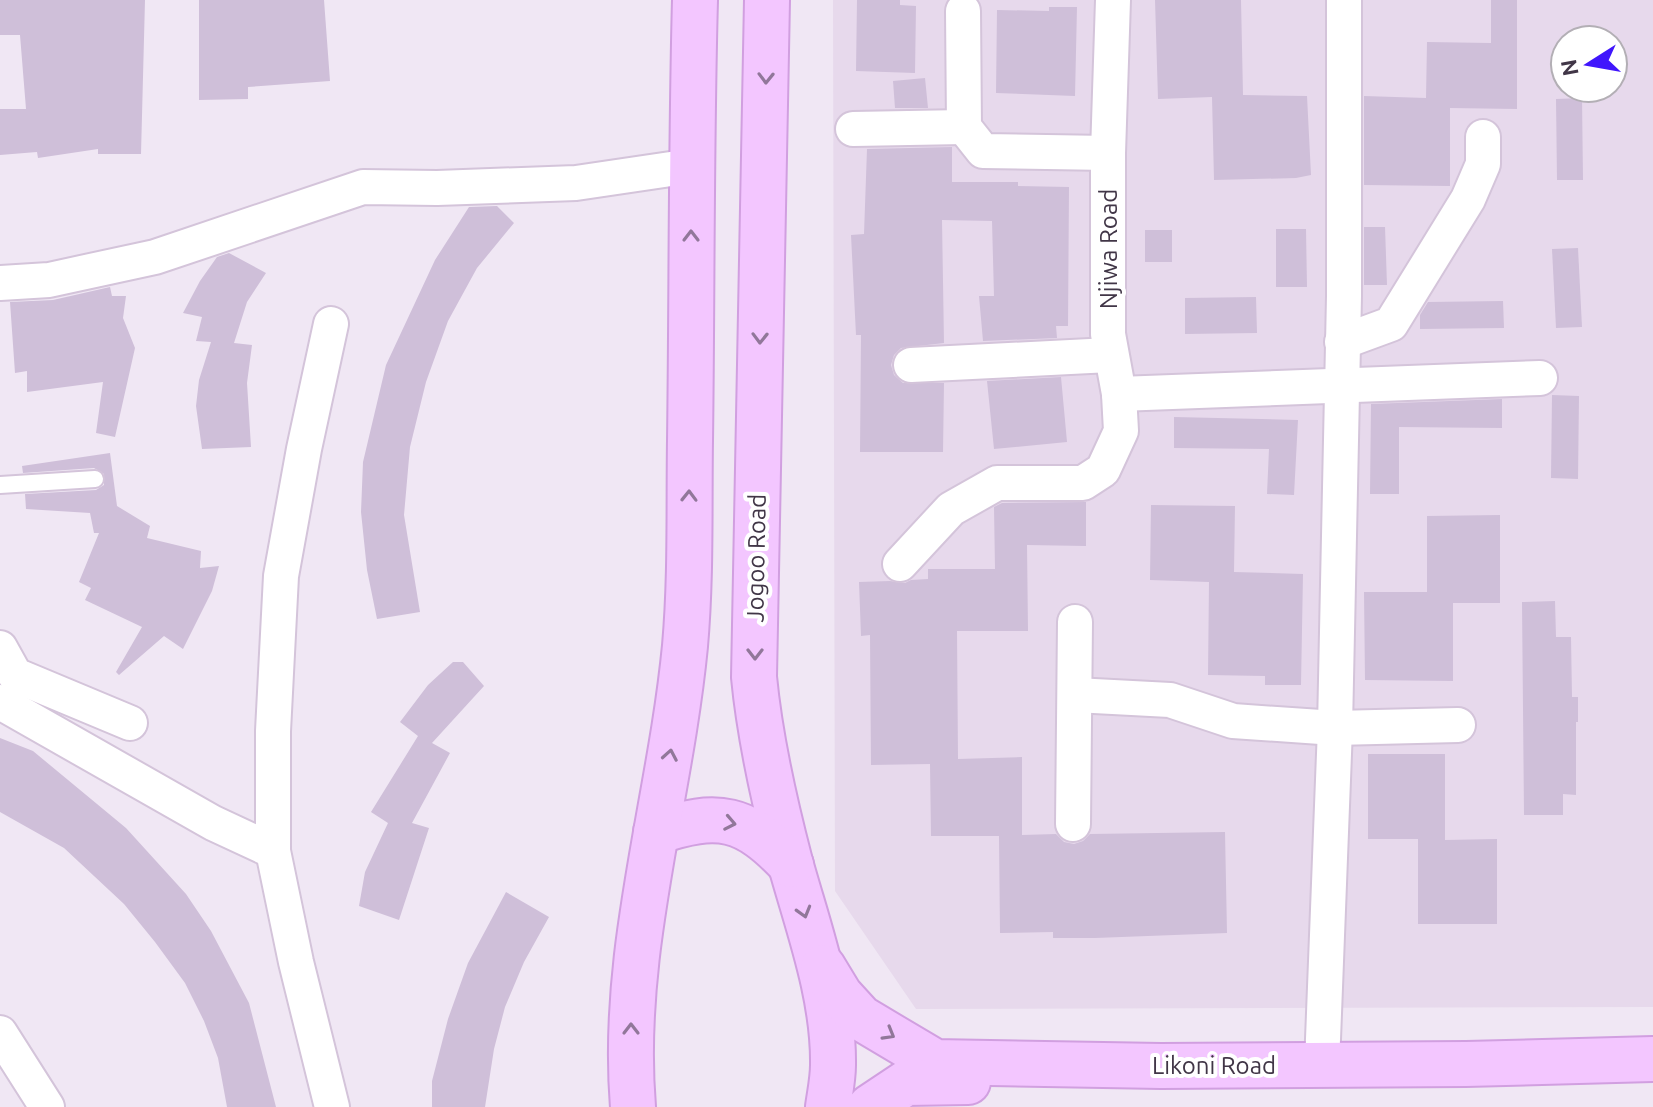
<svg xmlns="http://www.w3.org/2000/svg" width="1653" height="1107" font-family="Ubuntu,sans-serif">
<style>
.residential{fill:#e7d9ec;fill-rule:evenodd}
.building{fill:#cfbfd9}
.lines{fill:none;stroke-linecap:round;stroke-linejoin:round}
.lane-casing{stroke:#d4c4da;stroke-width:20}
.street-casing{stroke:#d4c4da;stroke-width:38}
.secondary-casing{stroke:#d19fe0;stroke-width:48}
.lane{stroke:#fff;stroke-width:16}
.street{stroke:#fff;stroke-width:34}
.secondary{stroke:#f3c6ff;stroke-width:44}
.oneway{stroke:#91779a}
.labels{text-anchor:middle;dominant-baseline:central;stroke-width:8;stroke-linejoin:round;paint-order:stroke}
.street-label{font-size:24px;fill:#413647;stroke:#fff}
</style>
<rect width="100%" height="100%" fill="#f0e7f4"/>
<!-- residential -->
<path class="residential" d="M833 0H1653V1007L916 1009 835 891ZM1565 40H1613V88H1565Z"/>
<!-- building -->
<g class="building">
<path d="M0 0H145L141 154H98V149L38 158 37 152 0 155V109H26L20 35H0Z"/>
<path d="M199 0H324L330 81 248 87V99L199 100Z"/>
<path d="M857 0H900V5L916 6 915 73 856 71Z"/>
<path d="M1155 0H1241L1243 95 1307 96 1311 175 1296 178 1214 180 1212 97 1158 99Z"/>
<path d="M1491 0H1517V109L1450 108V186L1364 185V96L1426 98 1427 42 1491 43Z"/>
<path d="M1049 7H1077L1075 96 996 93 997 10 1049 11Z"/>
<path d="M925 78 928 108H895L893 81Z"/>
<path d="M1582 98 1583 180H1557L1556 99Z"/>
<path d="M952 147V182H1018V186L1069 187 1068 326H1056L1057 338 983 341 979 296H994L992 221 942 220 944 343 901 348 894 355 891 365 894 375 903 383H944L943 452H860L861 335H856L851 235 864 234 867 149Z"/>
<path d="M497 206 514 223 477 268 448 321 426 382 410 447 404 515 420 612 377 619 367 570 361 512 363 462 386 365 435 260 469 207Z"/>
<path d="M1364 227H1385L1387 285H1364Z"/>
<path d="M1276 229H1306L1307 287H1276Z"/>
<rect x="1145" y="230" width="27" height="32"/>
<path d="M1578 248 1582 327 1556 328 1552 249Z"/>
<path d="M229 253 266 273 247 302 234 343 252 345 247 383 251 447 202 449 196 406 199 380 211 342 196 341 202 317 183 313 200 281 217 257Z"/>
<path d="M110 287 112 296H126L123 318 135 348 115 437 96 433 103 382 27 392V371L15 373 10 302 53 300Z"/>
<path d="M1256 297 1257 333 1185 334V298Z"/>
<path d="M1503 301 1504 328 1420 329V315L1428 302Z"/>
<path d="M1061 377 1067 442 994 449 987 381Z"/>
<path d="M1552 395 1579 396 1578 479 1551 478Z"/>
<path d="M1502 399V428L1399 427V494H1370L1371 404Z"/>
<path d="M1174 417 1298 420 1294 495 1267 494 1269 449 1174 448Z"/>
<path d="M110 453 117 506 150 526 147 538 201 551 200 568 219 566 212 591 183 649 164 636 119 675 116 672 142 627 85 600 91 588 79 582 99 533H94L90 513 26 509 25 494 96 490 104 485V474L94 468 23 473 22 466Z"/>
<path d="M1086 502V546L1027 545 1028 631H957L958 759 1022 757V835L1056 834 1064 842 1074 844 1083 841 1090 834 1225 832 1227 933 1095 938H1053V932L1000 933 999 836H931L930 764 871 765 870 635 861 636 859 582 890 581 905 583 911 580 928 579V569H995L994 507 1002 503Z"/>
<path d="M1151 505 1235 506 1234 572 1303 574 1301 685H1265V676L1208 675 1209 582 1150 580Z"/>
<path d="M1500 515V603H1453V681L1365 680 1364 592H1427V516Z"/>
<path d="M1555 601 1556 637H1571L1572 697H1578V722H1576V795L1563 794V815H1524L1522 602Z"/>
<path d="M453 662H463L484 686 432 743 450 753 412 823 429 828 399 920 359 906 365 872 388 823 371 812 418 736 400 722 428 685Z"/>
<path d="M0 738 33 751 126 828 186 894 211 931 249 1003 276 1107H227L218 1058 204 1021 185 983 155 942 124 904 64 848 0 812Z"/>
<path d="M1368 754H1445V840L1497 839V924H1418V839H1368Z"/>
<path d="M506 892 549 917 524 962 505 1007 494 1049 485 1107H432V1081L448 1019 468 963Z"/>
</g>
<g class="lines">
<defs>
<path id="lane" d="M0 485 95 479"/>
<g id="street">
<path d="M963 11 964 127 983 151 1108 153"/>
<path d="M853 129 964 127"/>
<path d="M0 283 49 280 155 257 363 187 437 188 576 183 691 166"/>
<path d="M331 324 304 449 281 576 273 731V851L296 962 332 1107"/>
<path d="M1342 342 1391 324 1468 199 1483 164V137"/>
<path d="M911 365 1110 355"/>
<path d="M1119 394 1540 378"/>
<path d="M900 564 951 509 997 483H1083L1103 470 1121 431 1119 394 1108 334V153L1113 0"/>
<path d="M0 648 15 675 130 723"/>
<path d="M1075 695 1170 700 1233 721 1335 728 1458 725"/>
<path d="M0 702 213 823 273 851"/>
<path d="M1073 824 1075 622"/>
<path d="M0 1033 47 1107"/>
<path d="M1322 1065 1335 728 1344 296V0"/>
</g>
<g id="secondary">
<path d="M767 0 754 677C760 740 774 801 790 862 808 927 834 996 833 1065 833 1079 830 1093 828 1107"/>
<path d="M656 832C719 811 745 816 791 865"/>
<path d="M823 967 840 995 861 1018 935 1062 1161 1066 1466 1064 1653 1059"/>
<path d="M633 1107C620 950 670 801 685 646 691 578 689 509 690 441 692 294 691 147 695 0"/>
<path d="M870 1107 906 1083 968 1082"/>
</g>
</defs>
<!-- lane casing -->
<use href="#lane" class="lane-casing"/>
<!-- street casing -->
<use href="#street" class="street-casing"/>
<!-- secondary casing -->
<use href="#secondary" class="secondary-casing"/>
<!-- lane -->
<use href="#lane" class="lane"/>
<!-- street -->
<use href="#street" class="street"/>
<!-- secondary -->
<use href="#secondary" class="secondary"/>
</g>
<!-- one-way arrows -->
<defs><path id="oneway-chevron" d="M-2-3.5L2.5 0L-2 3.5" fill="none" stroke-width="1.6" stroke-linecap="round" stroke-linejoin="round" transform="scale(2)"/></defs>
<g class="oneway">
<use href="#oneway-chevron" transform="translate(766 78) rotate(91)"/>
<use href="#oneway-chevron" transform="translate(691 236) rotate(-90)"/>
<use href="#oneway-chevron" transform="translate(760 338) rotate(91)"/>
<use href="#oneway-chevron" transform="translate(689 496) rotate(-89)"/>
<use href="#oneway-chevron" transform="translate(755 654) rotate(90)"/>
<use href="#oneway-chevron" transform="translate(670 755) rotate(-80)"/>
<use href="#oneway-chevron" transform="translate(730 823) rotate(11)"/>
<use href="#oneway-chevron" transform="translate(804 912) rotate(74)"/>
<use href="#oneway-chevron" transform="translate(631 1029) rotate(-90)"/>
<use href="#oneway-chevron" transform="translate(889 1034) rotate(30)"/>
</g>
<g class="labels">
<!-- street labels -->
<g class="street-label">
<text transform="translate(1108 249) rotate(-90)">Njiwa Road</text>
<text transform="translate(756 558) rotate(-89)">Jogoo Road</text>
<text x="1214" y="1065">Likoni Road</text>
</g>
</g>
<!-- north arrow -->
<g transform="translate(1589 64) rotate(259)"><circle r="38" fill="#ffffff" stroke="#b3afb5" stroke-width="2"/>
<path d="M0-6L14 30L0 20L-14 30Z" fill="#4016fc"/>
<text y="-12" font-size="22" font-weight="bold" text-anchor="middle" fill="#413647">N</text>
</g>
</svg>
